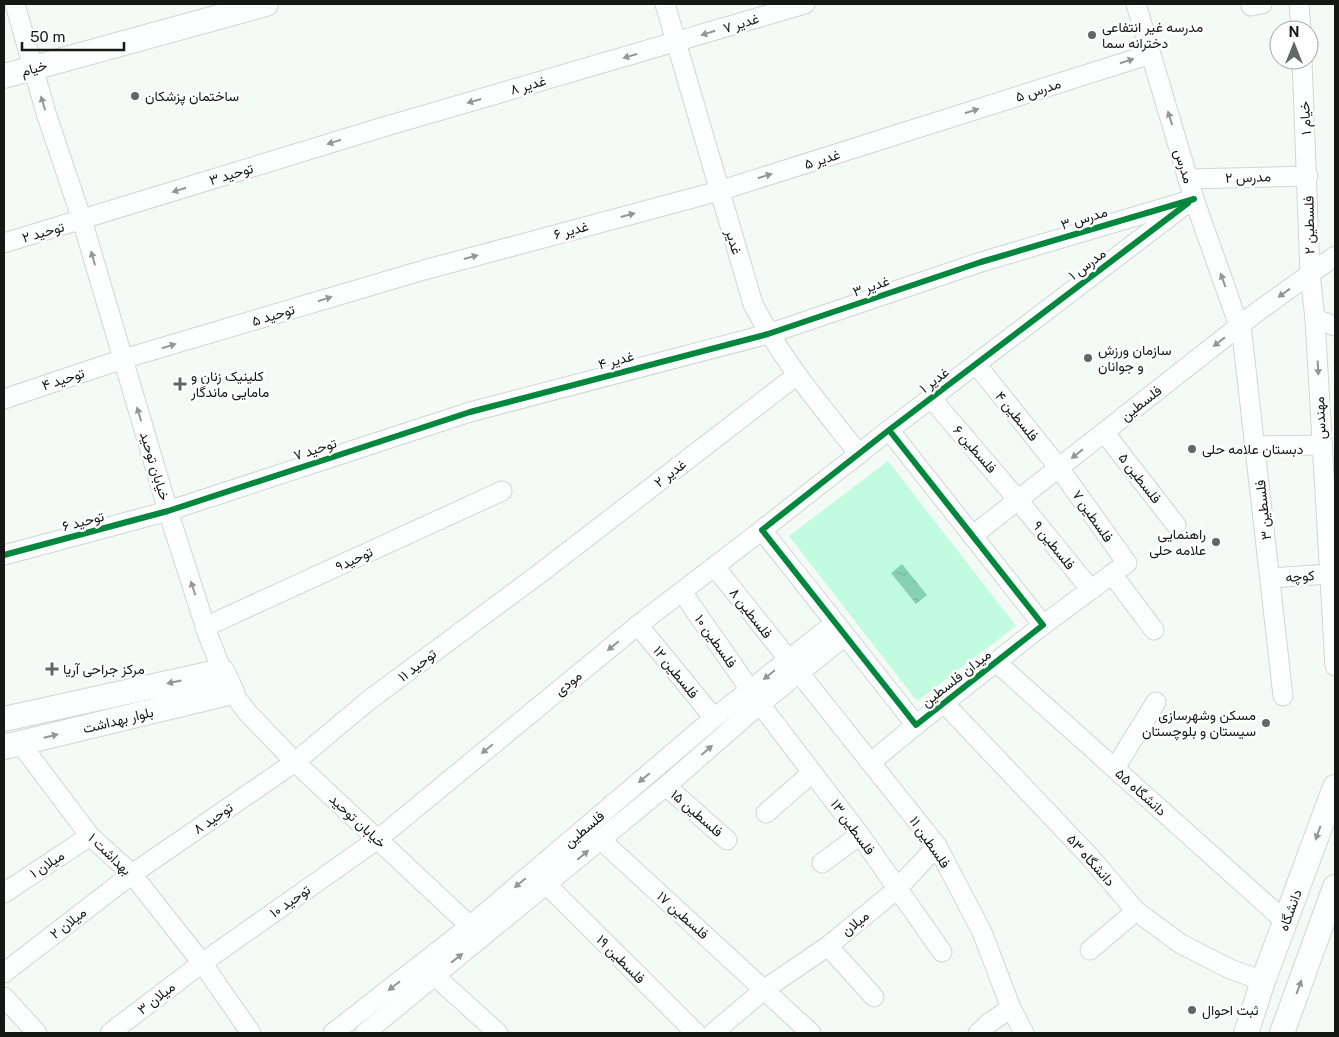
<svg xmlns="http://www.w3.org/2000/svg" width="1339" height="1037" font-family="'Public Sans',Vazirmatn,sans-serif">
<style>
.green{fill:#c2fce0}
.water{fill:url(#water-ripples)}
.lines{fill:none;stroke-linecap:round;stroke-linejoin:round}
.minor-casing{stroke:#d1d7d3;stroke-width:21}
.major-casing{stroke:#d1d7d3;stroke-width:26}
.minor{stroke:#fdfefe;stroke-width:19}
.major{stroke:#fdfefe;stroke-width:24}
.cycleway-casing{stroke:#fff;stroke-width:9}
.cycleway{stroke:#00873e;stroke-width:6}
.oneway{fill:#949796}
.poi-dot{fill:#626865;stroke:#fff;stroke-width:2}
.labels{text-anchor:middle;dominant-baseline:central;stroke-width:5;stroke-linejoin:round;paint-order:stroke}
.street-label{font-size:14px;fill:#141916;stroke:#fff}
.poi-label{font-size:14px;fill:#141916;stroke:#fff;text-anchor:start}
</style>
<defs>
<pattern id="water-ripples" width="26" height="14" patternUnits="userSpaceOnUse" patternTransform="scale(1.25)"><rect width="26" height="14" fill="#87d1b0"/><path d="M2 4q2-2 4 0t4 0M15 11q2-2 4 0t4 0" fill="none" stroke="#74b397"/></pattern>
</defs>
<rect width="100%" height="100%" fill="#f4fbf7"/>
<!-- green -->
<path class="green" d="M888 461 1016 626 917 701 789 536Z"/>
<!-- water -->
<path class="water" d="M902 564 927 595 916 604 891 573Z"/>
<g class="lines">
<defs>
<g id="minor">
<path d="M15 4 46 113 82 220 168 511 208 635 222 671"/>
<path d="M665 4 753 304C781 359 821 406 859 454"/>
<path d="M1136 4 1194 199 1239 326"/>
<path d="M1299 4 1301 30"/>
<path d="M1251 6 1262 4"/>
<path d="M1302 60 1310 274 1315 319 1335 666"/>
<path d="M1188 179 1308 176"/>
<path d="M4 243 380 128 805 4"/>
<path d="M1315 319 1335 326"/>
<path d="M1241 325 1283 696"/>
<path d="M976 364 1059 468 1127 563 1043 625"/>
<path d="M931 398 1018 500 1091 590"/>
<path d="M4 399 123 359 424 270 719 191 1151 54"/>
<path d="M889 430 1043 625 916 725 762 530 889 430 1185 205"/>
<path d="M1104 432 1176 525"/>
<path d="M1256 446 1322 445"/>
<path d="M972 536 1257 312 1335 256"/>
<path d="M4 555 168 511 470 412 768 334 981 262 1194 199"/>
<path d="M715 567 937 846 982 932 1011 1008 1024 1033"/>
<path d="M1112 574 1154 630"/>
<path d="M1270 578 1329 574"/>
<path d="M682 592 760 704 860 835 942 952"/>
<path d="M638 625 714 718"/>
<path d="M205 627 502 491"/>
<path d="M996 662 1286 922"/>
<path d="M232 692 247 712 295 762 470 926"/>
<path d="M944 703 1091 858 1136 911 1181 944 1230 969 1263 981"/>
<path d="M20 743 90 836 132 874 202 963 251 1033"/>
<path d="M870 763 916 725"/>
<path d="M1115 768 1156 702"/>
<path d="M666 786 727 840"/>
<path d="M766 813 812 773"/>
<path d="M601 840 811 1033"/>
<path d="M822 863 860 835"/>
<path d="M547 885 696 1033"/>
<path d="M4 893 90 836"/>
<path d="M828 946 874 997"/>
<path d="M1090 950 1136 911"/>
<path d="M4 973 132 874 295 762 368 701 543 571 797 375"/>
<path d="M435 976 498 1033"/>
<path d="M4 997 37 1033"/>
<path d="M110 1033 202 963 378 839 638 625 762 530"/>
<path d="M333 1033 470 926 714 718 835 623"/>
<path d="M365 1033 666 786 760 704 845 636"/>
<path d="M713 1033 765 989 828 946 896 890 937 846"/>
<path d="M978 1033 989 1023 1011 1008"/>
</g>
<g id="major">
<path d="M4 76 266 4"/>
<path d="M4 719 222 671 232 692 4 747"/>
<path d="M1246 1033 1263 981 1335 787"/>
<path d="M1282 1033 1335 887"/>
</g>
</defs>
<!-- minor casing -->
<use href="#minor" class="minor-casing"/>
<!-- major casing -->
<use href="#major" class="major-casing"/>
<!-- minor -->
<use href="#minor" class="minor"/>
<!-- major -->
<use href="#major" class="major"/>
<defs>
<g id="cycleway">
<path d="M889 430 1043 625 916 725 762 530 889 430 1188 203"/>
<path d="M4 555 168 511 470 412 768 334 981 262 1194 199"/>
</g>
</defs>
<!-- cycleway casing -->
<use href="#cycleway" class="cycleway-casing"/>
<!-- cycleway -->
<use href="#cycleway" class="cycleway"/>
</g>
<!-- one-way arrows -->
<defs><path id="oneway-solid" d="M-6-.8H1V-3.2L6.5 0L1 3.2V.8H-6Z" transform="scale(1.25)"/></defs>
<g class="oneway">
<use href="#oneway-solid" transform="translate(708 33) rotate(163)"/>
<use href="#oneway-solid" transform="translate(630 56) rotate(164)"/>
<use href="#oneway-solid" transform="translate(1127 61) rotate(-18)"/>
<use href="#oneway-solid" transform="translate(474 101) rotate(164)"/>
<use href="#oneway-solid" transform="translate(43 103) rotate(-107)"/>
<use href="#oneway-solid" transform="translate(972 111) rotate(-18)"/>
<use href="#oneway-solid" transform="translate(1170 118) rotate(-107)"/>
<use href="#oneway-solid" transform="translate(334 142) rotate(163)"/>
<use href="#oneway-solid" transform="translate(765 176) rotate(-17)"/>
<use href="#oneway-solid" transform="translate(179 190) rotate(163)"/>
<use href="#oneway-solid" transform="translate(628 215) rotate(-15)"/>
<use href="#oneway-solid" transform="translate(471 257) rotate(-15)"/>
<use href="#oneway-solid" transform="translate(93 258) rotate(-106)"/>
<use href="#oneway-solid" transform="translate(1223 280) rotate(-110)"/>
<use href="#oneway-solid" transform="translate(1284 293) rotate(144)"/>
<use href="#oneway-solid" transform="translate(325 299) rotate(-17)"/>
<use href="#oneway-solid" transform="translate(1219 342) rotate(142)"/>
<use href="#oneway-solid" transform="translate(169 346) rotate(-17)"/>
<use href="#oneway-solid" transform="translate(1318 368) rotate(87)"/>
<use href="#oneway-solid" transform="translate(139 414) rotate(-107)"/>
<use href="#oneway-solid" transform="translate(1077 454) rotate(142)"/>
<use href="#oneway-solid" transform="translate(193 588) rotate(-108)"/>
<use href="#oneway-solid" transform="translate(613 646) rotate(141)"/>
<use href="#oneway-solid" transform="translate(769 675) rotate(141)"/>
<use href="#oneway-solid" transform="translate(174 682) rotate(168)"/>
<use href="#oneway-solid" transform="translate(51 736) rotate(-14)"/>
<use href="#oneway-solid" transform="translate(487 749) rotate(141)"/>
<use href="#oneway-solid" transform="translate(707 750) rotate(-41)"/>
<use href="#oneway-solid" transform="translate(644 778) rotate(140)"/>
<use href="#oneway-solid" transform="translate(1318 833) rotate(110)"/>
<use href="#oneway-solid" transform="translate(583 855) rotate(-40)"/>
<use href="#oneway-solid" transform="translate(520 883) rotate(140)"/>
<use href="#oneway-solid" transform="translate(457 958) rotate(-38)"/>
<use href="#oneway-solid" transform="translate(394 986) rotate(142)"/>
<use href="#oneway-solid" transform="translate(1299 987) rotate(-70)"/>
</g>
<!-- markers -->
<g class="poi-dot">
<circle cx="1092" cy="35" r="5"/>
<circle cx="135" cy="96" r="5"/>
<circle cx="1088" cy="358" r="5"/>
<path d="M177.5 376.5h5v5h5v5h-5v5h-5v-5h-5v-5h5z"/>
<circle cx="1192" cy="449" r="5"/>
<circle cx="1216" cy="542" r="5"/>
<path d="M49.5 661.5h5v5h5v5h-5v5h-5v-5h-5v-5h5z"/>
<circle cx="1266" cy="723" r="5"/>
<circle cx="1192" cy="1010" r="5"/>
</g>
<g class="labels">
<!-- street labels -->
<g class="street-label">
<text transform="translate(741 23) rotate(-17)">غدیر ۷</text>
<text transform="translate(34 68) rotate(-16)">خیام</text>
<text transform="translate(528 85) rotate(-16)">غدیر ۸</text>
<text transform="translate(1038 90) rotate(-18)">مدرس ۵</text>
<text transform="translate(1305 118) rotate(-93)">خیام ۱</text>
<text transform="translate(822 159) rotate(-17)">غدیر ۵</text>
<text transform="translate(1184 166) rotate(73)">مدرس</text>
<text transform="translate(231 174) rotate(-17)">توحید ۳</text>
<text transform="translate(1248 177) rotate(-2)">مدرس ۲</text>
<text transform="translate(1084 218) rotate(-17)">مدرس ۳</text>
<text transform="translate(1309 225) rotate(-91)">فلسطین ۲</text>
<text transform="translate(571 230) rotate(-15)">غدیر ۶</text>
<text transform="translate(43 232) rotate(-16)">توحید ۲</text>
<text transform="translate(734 242) rotate(73)">غدیر</text>
<text transform="translate(1087 264) rotate(-37)">مدرس ۱</text>
<text transform="translate(871 286) rotate(-19)">غدیر ۳</text>
<text transform="translate(273 315) rotate(-17)">توحید ۵</text>
<text transform="translate(616 360) rotate(-15)">غدیر ۴</text>
<text transform="translate(63 379) rotate(-18)">توحید ۴</text>
<text transform="translate(934 380) rotate(-37)">غدیر ۱</text>
<text transform="translate(1141 403) rotate(-38)">فلسطین</text>
<text transform="translate(1017 416) rotate(51)">فلسطین ۴</text>
<text transform="translate(1320 418) rotate(-93)">مهندس</text>
<text transform="translate(315 449) rotate(-18)">توحید ۷</text>
<text transform="translate(975 449) rotate(49)">فلسطین ۶</text>
<text transform="translate(155 466) rotate(73)">خیابان توحید</text>
<text transform="translate(670 473) rotate(-38)">غدیر ۲</text>
<text transform="translate(1140 478) rotate(52)">فلسطین ۵</text>
<text transform="translate(1263 510) rotate(-96)">فلسطین ۳</text>
<text transform="translate(1093 516) rotate(55)">فلسطین ۷</text>
<text transform="translate(83 521) rotate(-15)">توحید ۶</text>
<text transform="translate(1054 545) rotate(51)">فلسطین ۹</text>
<text transform="translate(354 559) rotate(-25)">توحید۹</text>
<text transform="translate(1300 576) rotate(-4)">کوچه</text>
<text transform="translate(751 613) rotate(52)">فلسطین ۸</text>
<text transform="translate(716 641) rotate(55)">فلسطین ۱۰</text>
<text transform="translate(417 665) rotate(-37)">توحید ۱۱</text>
<text transform="translate(676 672) rotate(51)">فلسطین ۱۲</text>
<text transform="translate(956 678) rotate(-38)">میدان فلسطین</text>
<text transform="translate(568 683) rotate(-39)">مودی</text>
<text transform="translate(118 720) rotate(-14)">بلوار بهداشت</text>
<text transform="translate(1141 792) rotate(42)">دانشگاه ۵۵</text>
<text transform="translate(697 813) rotate(41)">فلسطین ۱۵</text>
<text transform="translate(213 818) rotate(-34)">توحید ۸</text>
<text transform="translate(358 821) rotate(43)">خیابان توحید</text>
<text transform="translate(853 827) rotate(54)">فلسطین ۱۳</text>
<text transform="translate(584 829) rotate(-40)">فلسطین</text>
<text transform="translate(930 842) rotate(55)">فلسطین ۱۱</text>
<text transform="translate(110 854) rotate(44)">بهداشت ۱</text>
<text transform="translate(1091 860) rotate(48)">دانشگاه ۵۳</text>
<text transform="translate(47 864) rotate(-33)">میلان ۱</text>
<text transform="translate(290 901) rotate(-35)">توحید ۱۰</text>
<text transform="translate(1290 910) rotate(-70)">دانشگاه</text>
<text transform="translate(683 915) rotate(42)">فلسطین ۱۷</text>
<text transform="translate(68 923) rotate(-38)">میلان ۲</text>
<text transform="translate(855 923) rotate(-39)">میلان</text>
<text transform="translate(621 959) rotate(45)">فلسطین ۱۹</text>
<text transform="translate(156 998) rotate(-38)">میلان ۳</text>
</g>
<!-- poi labels -->
<g class="poi-label">
<text x="1102" y="27">مدرسه غیر انتفاعی<tspan x="1102" dy="16">دخترانه سما</tspan></text>
<text x="145" y="96">ساختمان پزشکان</text>
<text x="1098" y="350">سازمان ورزش<tspan x="1098" dy="16">و جوانان</tspan></text>
<text x="191" y="376">کلینیک زنان و<tspan x="191" dy="16">مامایی ماندگار</tspan></text>
<text x="1202" y="449">دبستان علامه حلی</text>
<text x="1206" y="534" text-anchor="end">راهنمایی<tspan x="1206" dy="16">علامه حلی</tspan></text>
<text x="63" y="669">مرکز جراحی آریا</text>
<text x="1256" y="715" text-anchor="end">مسکن وشهرسازی<tspan x="1256" dy="16">سیستان و بلوچستان</tspan></text>
<text x="1202" y="1010">ثبت احوال</text>
</g>
</g>
<!-- border -->
<rect width="1339" height="1037" fill="none" stroke="#141916" stroke-width="10"/>
<!-- north arrow -->
<g transform="translate(1294 45)"><circle r="24" fill="#ffffff" stroke="#a1a3a2"/>
<path d="M0-4L9 19L0 12L-9 19Z" fill="#626865"/>
<text y="-8" font-size="14" font-weight="bold" text-anchor="middle" fill="#141916">N</text>
</g>
<!-- scale -->
<path d="M22 42v8h102v-8" fill="none" stroke="#141916" stroke-width="2.5"/>
<text x="30" y="42" font-size="15" fill="#141916" stroke="#ffffff" stroke-width="4" paint-order="stroke">50 m</text>
</svg>
